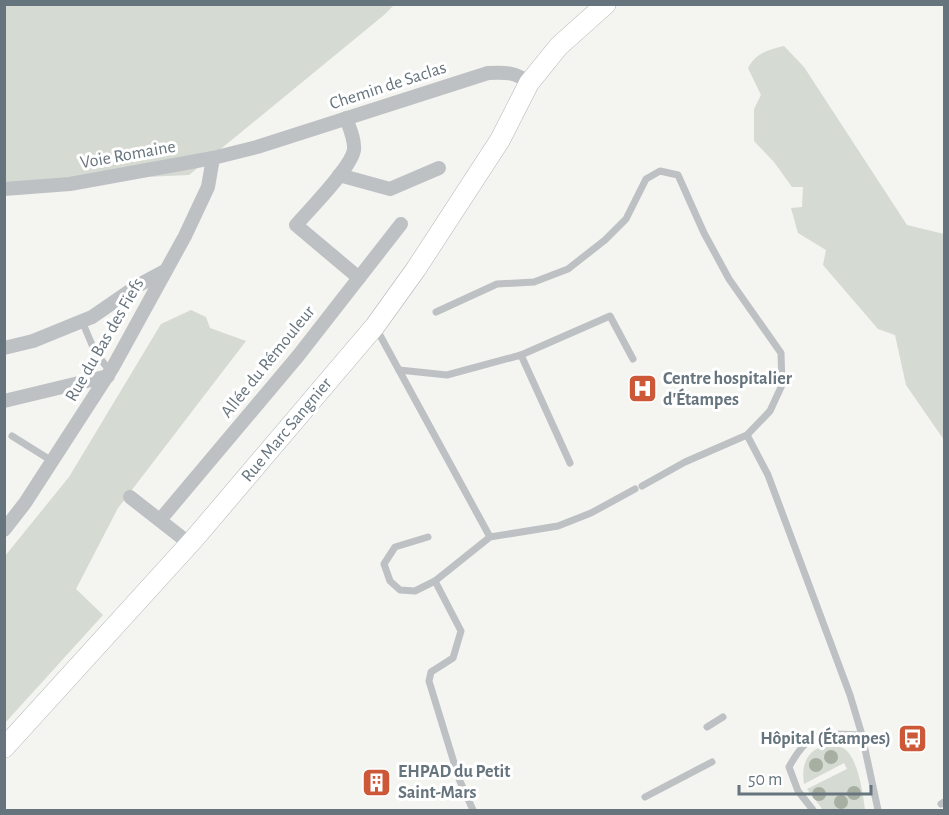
<svg xmlns="http://www.w3.org/2000/svg" width="949" height="815" font-family="'Alegreya Sans',sans-serif">
<style>
.green{fill:#d5dad2}
.lines{fill:none;stroke-linecap:round;stroke-linejoin:round}
.secondary-casing{stroke:#b0b5b8;stroke-width:21}
.lane{stroke:#bdc1c4;stroke-width:7}
.street{stroke:#bdc1c4;stroke-width:14}
.secondary{stroke:#fff;stroke-width:20}
.tree{fill:#a7afa3}
.labels{text-anchor:middle;dominant-baseline:central;stroke-width:6;stroke-linejoin:round;paint-order:stroke}
.street-label{font-size:18px;fill:#66747e;stroke:#fff}
.poi-label{font-size:18px;font-weight:bold;fill:#66747e;stroke:#fff;text-anchor:start}
</style>
<rect width="100%" height="100%" fill="#f4f4f0"/>
<!-- green -->
<g class="green">
<path d="M4 5H394L384 15 189 175 13 183 4 182Z"/>
<path d="M784 46 804 67 907 225 944 234V440L906 385 895 335 878 329 823 265 826 250 798 233 791 208 802 207 803 187H792L774 162 754 141V109L761 95 748 68C756 53 767 50 784 46Z"/>
<path d="M191 310 206 317 210 328 246 341 118 508 76 589 103 615 5 723V556L69 477 161 324Z"/>
<path d="M828 745C833 746 839 746 843 748 858 756 863 794 865 810H823L807 789 847 769 844 763 804 784C801 764 807 749 828 745Z"/>
</g>
<g class="lines">
<defs>
<path id="secondary" d="M4 748 194 539 375 326 416 269 500 140 529 83 559 46 606 4"/>
</defs>
<!-- secondary casing -->
<use href="#secondary" class="secondary-casing"/>
<!-- lane -->
<g class="lane">
<path d="M436 312 497 284 534 282 568 269 605 240 626 219 646 179 660 171 678 175 704 233 729 279 781 353 782 385 770 411 747 435 685 462 642 486"/>
<path d="M82 321 95 352 110 371"/>
<path d="M376 328 490 537"/>
<path d="M521 355 610 316 633 359"/>
<path d="M399 370 447 375 521 355 570 463"/>
<path d="M747 435 768 475 850 695 862 735 878 810"/>
<path d="M12 436 52 461"/>
<path d="M428 537 395 547 384 564 390 581 400 590 415 591 435 581 490 537 558 526 591 513 635 489"/>
<path d="M435 581 461 631 453 658 431 672 429 681 459 779 473 810"/>
<path d="M707 727 723 717"/>
<path d="M645 797 712 762"/>
<path d="M941 804 944 802"/>
<path d="M813 810 798 791 789 767C810 728 823 734 862 735"/>
</g>
<!-- street -->
<g class="street">
<path d="M346 118C350 129 355 140 354 150 351 168 309 210 296 225L359 278"/>
<path d="M339 175 390 189 439 168"/>
<path d="M4 189 70 184 213 158 257 147 488 73C505 72 516 72 529 83"/>
<path d="M4 348 33 341 92 317 137 286 165 271"/>
<path d="M4 401 108 376"/>
<path d="M130 497 190 544"/>
<path d="M160 520 298 356 401 224"/>
<path d="M4 530 25 503 113 367 185 236 208 187 213 158"/>
</g>
<!-- secondary -->
<use href="#secondary" class="secondary"/>
</g>
<!-- trees -->
<g class="tree">
<circle cx="831" cy="757" r="7"/>
<circle cx="816" cy="765" r="7"/>
<circle cx="854" cy="793" r="7"/>
<circle cx="819" cy="794" r="7"/>
<circle cx="841" cy="802" r="7"/>
</g>
<!-- icons -->
<defs>
<symbol id="hospital-square" viewBox="-11 -11 22 22"><rect x="-9" y="-9" width="18" height="18" rx="4" fill="#cd5837" stroke="#fff"/><path d="M-5-5h3v3.5h4V-5h3V5h-3V1.5h-4V5h-3Z" fill="#fff"/></symbol>
<symbol id="bus-square" viewBox="-11 -11 22 22"><rect x="-9" y="-9" width="18" height="18" rx="4" fill="#cd5837" stroke="#fff"/><path d="M-5-6H5V4H4V6H2V4H-2V6H-4V4H-5ZM-3.5-4V0h7V-4ZM-3.5 1.2v1.5H-2V1.2ZM2 1.2v1.5H3.5V1.2Z" fill="#fff"/></symbol>
<symbol id="building-square" viewBox="-11 -11 22 22"><rect x="-9" y="-9" width="18" height="18" rx="4" fill="#cd5837" stroke="#fff"/><path d="M-4-6H4V6H1V3H-1V6H-4ZM-2.5-4.3h1.7v1.8h-1.7ZM.8-4.3h1.7v1.8H.8ZM-2.5-1h1.7V.8h-1.7ZM.8-1h1.7V.8H.8Z" fill="#fff"/></symbol>
</defs>
<g fill-rule="evenodd">
<use href="#hospital-square" x="626" y="372" width="33" height="33"/>
<use href="#bus-square" x="896" y="722" width="33" height="33"/>
<use href="#building-square" x="360" y="766" width="33" height="33"/>
</g>
<g class="labels">
<!-- street labels -->
<g class="street-label">
<text transform="translate(388 86) rotate(-18)">Chemin de Saclas</text>
<text transform="translate(128 155) rotate(-10)">Voie Romaine</text>
<text transform="translate(105 340) rotate(-60)">Rue du Bas des Fiefs</text>
<text transform="translate(268 362) rotate(-51)">Allée du Rémouleur</text>
<text transform="translate(287 430) rotate(-50)">Rue Marc Sangnier</text>
</g>
<!-- poi labels -->
<g class="poi-label">
<text x="663" y="379">Centre hospitalier<tspan x="663" dy="21">d'Étampes</tspan></text>
<text x="891" y="739" text-anchor="end">Hôpital (Étampes)</text>
<text x="398" y="772">EHPAD du Petit<tspan x="398" dy="21">Saint-Mars</tspan></text>
</g>
</g>
<!-- border -->
<rect width="949" height="815" fill="none" stroke="#66747e" stroke-width="12"/>
<!-- scale -->
<path d="M739 785v9h132v-9" fill="none" stroke="#66747e" stroke-width="3"/>
<text x="748" y="785" font-size="18" fill="#66747e" stroke="#ffffff" stroke-width="4.5" paint-order="stroke">50 m</text>
</svg>
